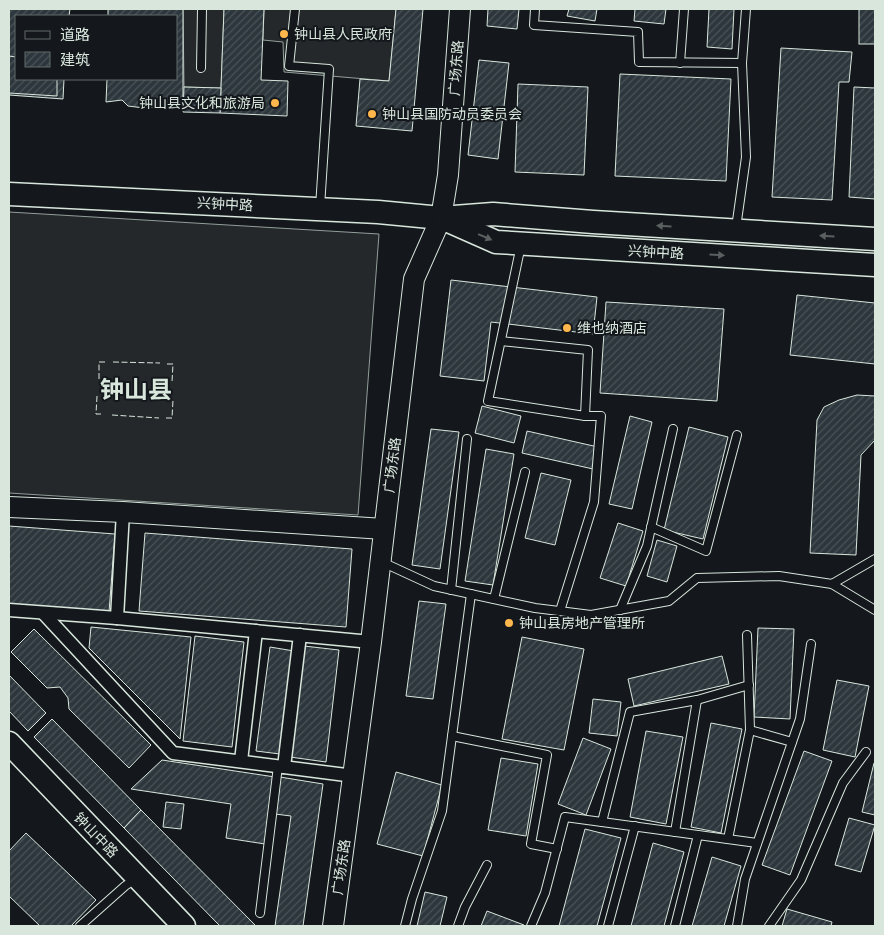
<svg xmlns="http://www.w3.org/2000/svg" width="884" height="935" font-family="Raleway,'Noto Sans SC',sans-serif">
<style>
.parking{fill:#24282b;stroke:#939e99}
.building{fill:url(#building-hatch);stroke:#d8e6dc}
.lines{fill:none;stroke-linecap:round;stroke-linejoin:round}
.service-casing{stroke:#d8e6dc;stroke-width:10}
.pedestrian-casing{stroke:#d8e6dc;stroke-width:15}
.tertiary-casing{stroke:#d8e6dc;stroke-width:22}
.secondary-casing{stroke:#d8e6dc;stroke-width:25}
.service{stroke:#14181c;stroke-width:8}
.pedestrian{stroke:#14181c;stroke-width:12}
.tertiary{stroke:#14181c;stroke-width:20}
.secondary{stroke:#14181c;stroke-width:22}
.fence{stroke:#d8e6dc;stroke-width:1;stroke-dasharray:6 2.5;stroke-linecap:butt}
.oneway{fill:#59605f}
.poi-dot{fill:#ffb74d;stroke:#14181c;stroke-width:2}
.labels{text-anchor:middle;dominant-baseline:central;stroke-width:4;stroke-linejoin:round;paint-order:stroke}
.poi-label{font-size:14px;fill:#d8e6dc;stroke:#14181c;text-anchor:start}
.street-label{font-size:14px;fill:#d8e6dc;stroke:#14181c}
.town-label{font-size:24px;font-weight:bold;fill:#d8e6dc;stroke:#14181c}
</style>
<defs>
<pattern id="building-hatch" width="6" height="6" patternUnits="userSpaceOnUse" patternTransform="scale(1.25)"><rect width="6" height="6" fill="#2c363c"/><path d="M-1 1l2-2M0 6l6-6M5 7l2-2" fill="none" stroke="#4a5358"/></pattern>
</defs>
<rect width="100%" height="100%" fill="#14181c"/>
<!-- parking -->
<g class="parking">
<path d="M183 9H224L221 88 184 87Z"/>
<path d="M264 9H396L389 81 284 72 283 42 263 40Z"/>
<path d="M9 212 379 234 358 515 9 493Z"/>
</g>
<!-- building -->
<g class="building">
<path d="M9 9H70L69 16H16V79H64L63 99 9 95Z"/>
<path d="M108 9H183V104L163 102 161 106 144 108 128 106 122 100 106 102 107 79H176V16H108Z"/>
<path d="M224 9H264L261 80 288 81 287 116 220 113Z"/>
<path d="M396 9H423L412 131 356 126 360 79 389 81Z"/>
<path d="M488 9H519L517 29 487 26Z"/>
<path d="M569 9H597L595 21 567 16Z"/>
<path d="M635 9H666L664 24 634 21Z"/>
<path d="M709 9H734L732 49 707 47Z"/>
<rect x="859" y="9" width="16" height="35"/>
<path d="M781 48 852 52 849 82H839L832 200 772 197Z"/>
<path d="M9 56 16 57V79H57V96L9 93Z"/>
<path d="M479 60 509 63 498 159 468 155Z"/>
<path d="M620 74 731 79 726 181 615 176Z"/>
<path d="M518 84 588 87 584 175 515 172Z"/>
<path d="M184 87 221 88 220 113 183 112Z"/>
<path d="M854 87 875 88V199L849 197Z"/>
<path d="M451 280 597 297 593 334 491 322 484 381 440 376Z"/>
<path d="M797 295 875 303V364L790 355Z"/>
<path d="M606 302 724 309 717 401 600 393Z"/>
<path d="M857 395 875 396V440L861 455 856 555 810 553 817 420 824 407 839 400Z"/>
<path d="M482 406 521 416 514 443 475 433Z"/>
<path d="M630 416 652 422 632 509 609 504Z"/>
<path d="M689 427 728 437 703 539 664 530Z"/>
<path d="M431 429 459 432 440 569 412 565Z"/>
<path d="M527 431 598 447 593 469 522 453Z"/>
<path d="M486 449 514 454 493 585 465 581Z"/>
<path d="M541 473 571 480 555 545 525 538Z"/>
<path d="M618 523 643 531 626 586 600 578Z"/>
<path d="M9 526 115 534 109 612 9 605Z"/>
<path d="M145 533 352 549 346 627 139 611Z"/>
<path d="M657 540 677 546 667 582 647 576Z"/>
<path d="M419 601 446 604 433 699 406 696Z"/>
<path d="M91 627 191 637 180 739 89 648Z"/>
<path d="M758 628 794 629 790 719 754 717Z"/>
<path d="M34 629 151 745 129 768 69 709 68 698 60 687 47 688 11 652Z"/>
<path d="M195 636 244 642 232 747 183 741Z"/>
<path d="M522 637 584 649 564 750 502 739Z"/>
<path d="M304 646 339 650 326 762 290 757Z"/>
<path d="M270 647 294 651 280 754 256 751Z"/>
<path d="M722 656 729 684 634 706 628 679Z"/>
<path d="M9 675 46 713 28 731 9 711Z"/>
<path d="M837 680 869 686 855 757 823 750Z"/>
<path d="M593 699 621 702 617 736 589 733Z"/>
<path d="M52 719 141 810 124 828 34 737Z"/>
<path d="M711 723 742 729 721 833 691 827Z"/>
<path d="M646 731 683 737 666 824 630 817Z"/>
<path d="M583 738 611 749 586 815 558 804Z"/>
<path d="M804 751 832 761 790 875 762 865Z"/>
<path d="M501 758 538 764 526 836 488 830Z"/>
<path d="M162 760 275 777 265 844 226 838 231 804 131 789Z"/>
<path d="M874 763H875V815L862 812Z"/>
<path d="M396 772 442 785 423 856 377 844Z"/>
<path d="M280 777 323 784 303 926H275L291 816 275 814Z"/>
<path d="M166 802 184 804 181 829 163 827Z"/>
<path d="M141 810 256 926H220L124 828Z"/>
<path d="M849 818 875 825 861 872 835 865Z"/>
<path d="M585 829 621 838 597 926H559Z"/>
<path d="M26 833 96 900 71 926H40L9 896V851Z"/>
<path d="M653 843 684 852 664 926H631Z"/>
<path d="M712 857 741 866 724 926H692Z"/>
<path d="M425 892 447 897 440 926H417Z"/>
<path d="M787 909 832 922 831 926H782Z"/>
<path d="M487 911 524 925 523 926H481Z"/>
</g>
<g class="lines">
<defs>
<g id="service">
<path d="M295 9 289 66 329 69 320 207"/>
<path d="M535 9 534 25 638 32 639 62 742 63"/>
<path d="M680 63 684 9"/>
<path d="M201 68 202 9"/>
<path d="M736 228 746 157 742 63 746 9"/>
<path d="M501 341 588 350 585 416 488 401 521 245"/>
<path d="M651 527 706 551 737 435"/>
<path d="M382 562 434 586 535 608 591 615 669 601 697 578 779 576 832 584 875 559"/>
<path d="M832 584 875 610"/>
<path d="M451 590 467 439"/>
<path d="M494 599 525 472"/>
<path d="M620 610 647 546 673 429"/>
<path d="M560 611 594 502 601 416H585"/>
<path d="M747 635 750 730 792 742"/>
<path d="M452 736 547 755 531 844 557 849"/>
<path d="M602 822 630 712 697 700 749 685"/>
<path d="M675 832 697 700"/>
<path d="M728 839 750 730"/>
<path d="M260 913 278 766"/>
<path d="M80 926 125 886 135 879"/>
<path d="M405 926 412 899 442 811 471 594"/>
<path d="M458 926 465 907 487 865"/>
<path d="M531 926 545 893 565 817 757 843"/>
<path d="M608 926 635 826"/>
<path d="M675 926 698 835"/>
<path d="M737 926 745 879 800 719 811 644"/>
<path d="M769 926 801 880 843 783 866 752"/>
</g>
<g id="pedestrian">
<path d="M9 610 117 618 371 642"/>
<path d="M43 613 173 753 354 776"/>
<path d="M117 618 123 512"/>
<path d="M241 761 256 631"/>
<path d="M284 767 300 635"/>
</g>
<g id="tertiary">
<path d="M9 507 123 512 384 529"/>
<path d="M333 926 371 642 414 279 441 218 448 175 460 9"/>
</g>
<g id="secondary">
<path d="M9 194 378 212 441 218 493 214 593 222 875 239"/>
<path d="M444 219 496 242 875 265"/>
<path d="M9 743 184 926"/>
</g>
</defs>
<!-- service casing -->
<use href="#service" class="service-casing"/>
<!-- pedestrian casing -->
<use href="#pedestrian" class="pedestrian-casing"/>
<!-- tertiary casing -->
<use href="#tertiary" class="tertiary-casing"/>
<!-- secondary casing -->
<use href="#secondary" class="secondary-casing"/>
<!-- service -->
<use href="#service" class="service"/>
<!-- pedestrian -->
<use href="#pedestrian" class="pedestrian"/>
<!-- tertiary -->
<use href="#tertiary" class="tertiary"/>
<!-- secondary -->
<use href="#secondary" class="secondary"/>
<!-- fence -->
<g class="fence">
<path d="M113 362 160 363"/>
<path d="M167 364H173L172 382"/>
<path d="M99 379V362H106"/>
<path d="M97 396 96 414H103"/>
<path d="M112 415 159 418"/>
<path d="M166 418H172L173 400"/>
</g>
</g>
<!-- one-way arrows -->
<defs><path id="oneway-solid" d="M-6-.8H1V-3.2L6.5 0L1 3.2V.8H-6Z" transform="scale(1.25)"/></defs>
<g class="oneway">
<use href="#oneway-solid" transform="translate(664 226) rotate(-177)"/>
<use href="#oneway-solid" transform="translate(827 236) rotate(-176)"/>
<use href="#oneway-solid" transform="translate(485 237) rotate(23)"/>
<use href="#oneway-solid" transform="translate(717 255) rotate(3)"/>
</g>
<!-- markers -->
<g class="poi-dot">
<circle cx="284" cy="34" r="5"/>
<circle cx="275" cy="103" r="5"/>
<circle cx="372" cy="114" r="5"/>
<circle cx="567" cy="328" r="5"/>
<circle cx="509" cy="623" r="5"/>
</g>
<g class="labels">
<!-- poi labels -->
<g class="poi-label">
<text x="294" y="34">钟山县人民政府</text>
<text x="265" y="103" text-anchor="end">钟山县文化和旅游局</text>
<text x="382" y="114">钟山县国防动员委员会</text>
<text x="577" y="328">维也纳酒店</text>
<text x="519" y="623">钟山县房地产管理所</text>
</g>
<!-- street labels -->
<g class="street-label">
<text transform="translate(456 68) rotate(-86)">广场东路</text>
<text transform="translate(225 204) rotate(3)">兴钟中路</text>
<text transform="translate(656 252) rotate(3)">兴钟中路</text>
<text transform="translate(392 465) rotate(-83)">广场东路</text>
<text transform="translate(96 835) rotate(46)">钟山中路</text>
<text transform="translate(341 867) rotate(-82)">广场东路</text>
</g>
<!-- town labels -->
<g class="town-label">
<text x="136" y="389">钟山县</text>
</g>
</g>
<!-- border -->
<rect width="884" height="935" fill="none" stroke="#d8e6dc" stroke-width="20"/>
<!-- legend -->
<rect x="15" y="15" width="162" height="65" fill="#14181c" stroke="#626a69"/>
<rect x="25" y="31" width="25" height="8" fill="#14181c" stroke="#626a69"/>
<text x="60" y="40" font-size="15" fill="#d8e6dc">道路</text>
<rect x="25" y="52" width="25" height="15" fill="url(#building-hatch)" stroke="#626a69"/>
<text x="60" y="65" font-size="15" fill="#d8e6dc">建筑</text>
</svg>
